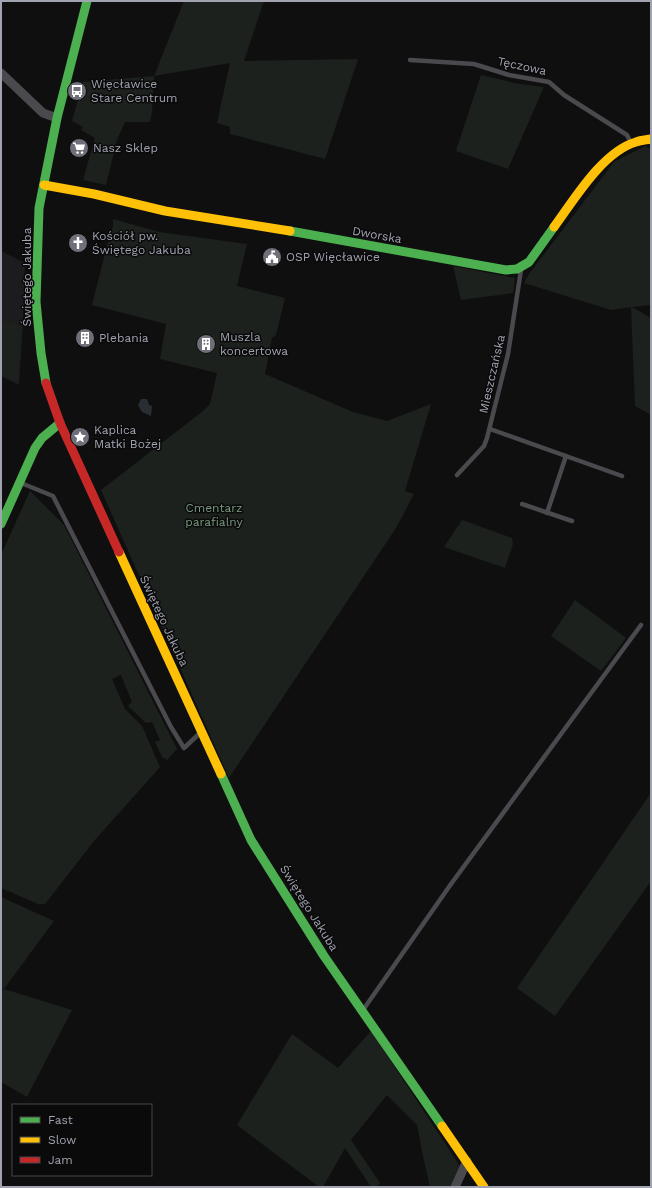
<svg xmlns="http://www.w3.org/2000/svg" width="652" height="1188" font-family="'Work Sans',sans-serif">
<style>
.built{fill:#1c1c1e}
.green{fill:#1c211d}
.water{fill:#292e35}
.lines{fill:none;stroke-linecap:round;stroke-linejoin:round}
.lane{stroke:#4a4a4e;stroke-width:4.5}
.street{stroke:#4a4a4e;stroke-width:9}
.fast{stroke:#4caf50;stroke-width:9}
.slow{stroke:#ffc107;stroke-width:9}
.jam{stroke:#c62828;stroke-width:9}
.labels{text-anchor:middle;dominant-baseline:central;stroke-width:3;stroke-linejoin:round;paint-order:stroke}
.street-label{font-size:12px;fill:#a1a3b0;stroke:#0a0a0b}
.poi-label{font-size:12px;fill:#a1a3b0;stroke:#0a0a0b;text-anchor:start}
.park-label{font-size:12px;fill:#799a80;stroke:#0a0a0b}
</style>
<rect width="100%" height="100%" fill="#0f0f10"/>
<!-- built -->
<path class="built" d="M1 251 25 263 23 324 19 385 1 376Z"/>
<!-- green -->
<g class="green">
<path d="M184 1H264L244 61 358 59 325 159 230 134V127L217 123 230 63 154 76 152 112 150 122H125L117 140 106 185 83 180 95 138 81 130 83 127 72 121 83 82 154 76Z"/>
<path d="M481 75 519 84 544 87 508 169 456 151Z"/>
<path d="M645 146 651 149V305L632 307 651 318V415L635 406 631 307 611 310 524 283 529 274 614 162Z"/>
<path d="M113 219 159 232 247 244 237 286 285 298 276 335 272 338 265 374 353 412 387 421 431 404 405 491 414 494 396 528 229 778 101 490 203 411 210 404 217 373 160 359 166 324 92 305 109 238 113 226Z"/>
<path d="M453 266 515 278 513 293 461 300Z"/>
<path d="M4 320 22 327 18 383 1 375V327Z"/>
<path d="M30 491 64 525 177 749 167 760 162 757 155 742 160 740 152 722 146 723 128 706 132 702 121 675 112 679 125 709 142 726 160 767 94 841 45 904H38L1 888V555Z"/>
<path d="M462 520 512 538 513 544 505 568 444 547Z"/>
<path d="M575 600 626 638 601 671 551 636Z"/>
<path d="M651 793V881L555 1016 517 988Z"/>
<path d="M1 897 54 921 4 989 72 1010 27 1097 1 1082V993L3 989 1 988Z"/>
<path d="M371 1031 460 1166 450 1187H430L423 1156 417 1125 387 1095 351 1140 380 1183 376 1187H371L345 1148 323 1187H319L237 1125 292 1034 338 1068Z"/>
</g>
<!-- water -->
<path class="water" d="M141 399H147L149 405 152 406 151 416 142 412 138 405Z"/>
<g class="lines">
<!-- lane -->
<g class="lane">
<path d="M410 60 474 64 509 75 549 82 564 95 627 135 631 143"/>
<path d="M490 429 622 476"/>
<path d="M457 475 484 446 487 438 508 354 521 270"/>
<path d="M21 483 53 496 171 727 184 748 200 733"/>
<path d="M522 504 572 521"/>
<path d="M547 513 566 456"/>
<path d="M363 1010 451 884 641 625"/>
</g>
<!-- street -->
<g class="street">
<path d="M1 73 43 113 57 118"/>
<path d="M455 1187 467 1161"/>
</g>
<!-- fast -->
<g class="fast">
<path d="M290 231 506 270 517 269 529 262 554 227"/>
<path d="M46 383 41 353 36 302 39 208 57 118 87 1"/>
<path d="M1 524 35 448 42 438 60 423"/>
<path d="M221 774 251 840 324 956 442 1126"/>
</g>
<!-- slow -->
<g class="slow">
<path d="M44 185 94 194 165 211 290 231"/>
<path d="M554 227C574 200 602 152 636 142 641 140 646 140 651 139"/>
<path d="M119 552 221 774"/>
<path d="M442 1126 484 1187"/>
</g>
<!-- jam -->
<path class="jam" d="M46 383 60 423 119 552"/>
</g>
<!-- icons -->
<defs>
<symbol id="bus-disc" viewBox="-11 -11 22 22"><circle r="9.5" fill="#6e6f78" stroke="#0a0a0b"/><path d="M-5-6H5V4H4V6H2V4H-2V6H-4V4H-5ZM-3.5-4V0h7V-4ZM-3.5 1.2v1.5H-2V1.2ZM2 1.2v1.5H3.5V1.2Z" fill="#fff"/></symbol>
<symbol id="supermarket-disc" viewBox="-11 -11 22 22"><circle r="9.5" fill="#6e6f78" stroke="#0a0a0b"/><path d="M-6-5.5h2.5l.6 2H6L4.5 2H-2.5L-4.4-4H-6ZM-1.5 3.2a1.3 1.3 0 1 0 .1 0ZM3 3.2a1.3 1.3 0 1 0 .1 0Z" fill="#fff"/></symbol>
<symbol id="church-disc" viewBox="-11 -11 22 22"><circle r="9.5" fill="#6e6f78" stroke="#0a0a0b"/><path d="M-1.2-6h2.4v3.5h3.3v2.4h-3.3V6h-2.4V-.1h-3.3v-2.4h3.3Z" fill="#fff"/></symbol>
<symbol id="civic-disc" viewBox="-11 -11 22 22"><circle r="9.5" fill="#6e6f78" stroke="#0a0a0b"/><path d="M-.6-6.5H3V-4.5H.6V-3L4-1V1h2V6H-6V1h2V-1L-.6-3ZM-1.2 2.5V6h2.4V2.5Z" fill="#fff"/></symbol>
<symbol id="building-disc" viewBox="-11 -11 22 22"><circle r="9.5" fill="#6e6f78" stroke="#0a0a0b"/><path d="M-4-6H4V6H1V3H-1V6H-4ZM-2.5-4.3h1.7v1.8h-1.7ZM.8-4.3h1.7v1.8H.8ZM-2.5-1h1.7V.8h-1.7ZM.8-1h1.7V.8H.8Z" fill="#fff"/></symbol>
<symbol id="sight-disc" viewBox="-11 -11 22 22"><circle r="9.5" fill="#6e6f78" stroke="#0a0a0b"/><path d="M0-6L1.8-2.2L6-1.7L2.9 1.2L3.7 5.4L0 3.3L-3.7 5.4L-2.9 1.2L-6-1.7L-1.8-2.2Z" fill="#fff"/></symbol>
</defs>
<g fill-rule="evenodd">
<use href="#bus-disc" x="66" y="80" width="22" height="22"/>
<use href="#supermarket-disc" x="68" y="137" width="22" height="22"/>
<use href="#church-disc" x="67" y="232" width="22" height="22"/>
<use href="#civic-disc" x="261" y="246" width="22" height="22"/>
<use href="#building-disc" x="74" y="327" width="22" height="22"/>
<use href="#building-disc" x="195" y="333" width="22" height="22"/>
<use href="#sight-disc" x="69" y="426" width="22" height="22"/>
</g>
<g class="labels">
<!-- street labels -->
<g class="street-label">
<text transform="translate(522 66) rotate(12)">Tęczowa</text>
<text transform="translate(377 235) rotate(10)">Dworska</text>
<text transform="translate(27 277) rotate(-90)">Świętego Jakuba</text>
<text transform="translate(492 374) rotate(-77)">Mieszczańska</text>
<text transform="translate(164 621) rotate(65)">Świętego Jakuba</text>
<text transform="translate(309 908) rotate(58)">Świętego Jakuba</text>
</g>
<!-- poi labels -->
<g class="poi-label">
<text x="91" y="84">Więcławice<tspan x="91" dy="14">Stare Centrum</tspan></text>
<text x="93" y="148">Nasz Sklep</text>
<text x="92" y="236">Kościół pw.<tspan x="92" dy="14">Świętego Jakuba</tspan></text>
<text x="286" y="257">OSP Więcławice</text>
<text x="220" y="337">Muszla<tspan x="220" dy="14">koncertowa</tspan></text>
<text x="99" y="338">Plebania</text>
<text x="94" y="430">Kaplica<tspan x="94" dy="14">Matki Bożej</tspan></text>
</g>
<!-- park labels -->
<g class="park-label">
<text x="214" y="508">Cmentarz<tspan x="214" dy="14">parafialny</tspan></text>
</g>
</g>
<!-- border -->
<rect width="652" height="1188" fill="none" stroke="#a1a3b0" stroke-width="4"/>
<!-- legend -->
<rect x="12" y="1104" width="140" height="72" fill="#0a0a0b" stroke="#46474d"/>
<rect x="20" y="1117" width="20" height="6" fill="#4caf50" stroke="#46474d"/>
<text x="48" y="1124" font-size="12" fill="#a1a3b0">Fast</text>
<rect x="20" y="1137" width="20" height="6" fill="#ffc107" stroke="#46474d"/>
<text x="48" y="1144" font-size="12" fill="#a1a3b0">Slow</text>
<rect x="20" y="1157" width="20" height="6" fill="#c62828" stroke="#46474d"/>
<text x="48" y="1164" font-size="12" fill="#a1a3b0">Jam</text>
</svg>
